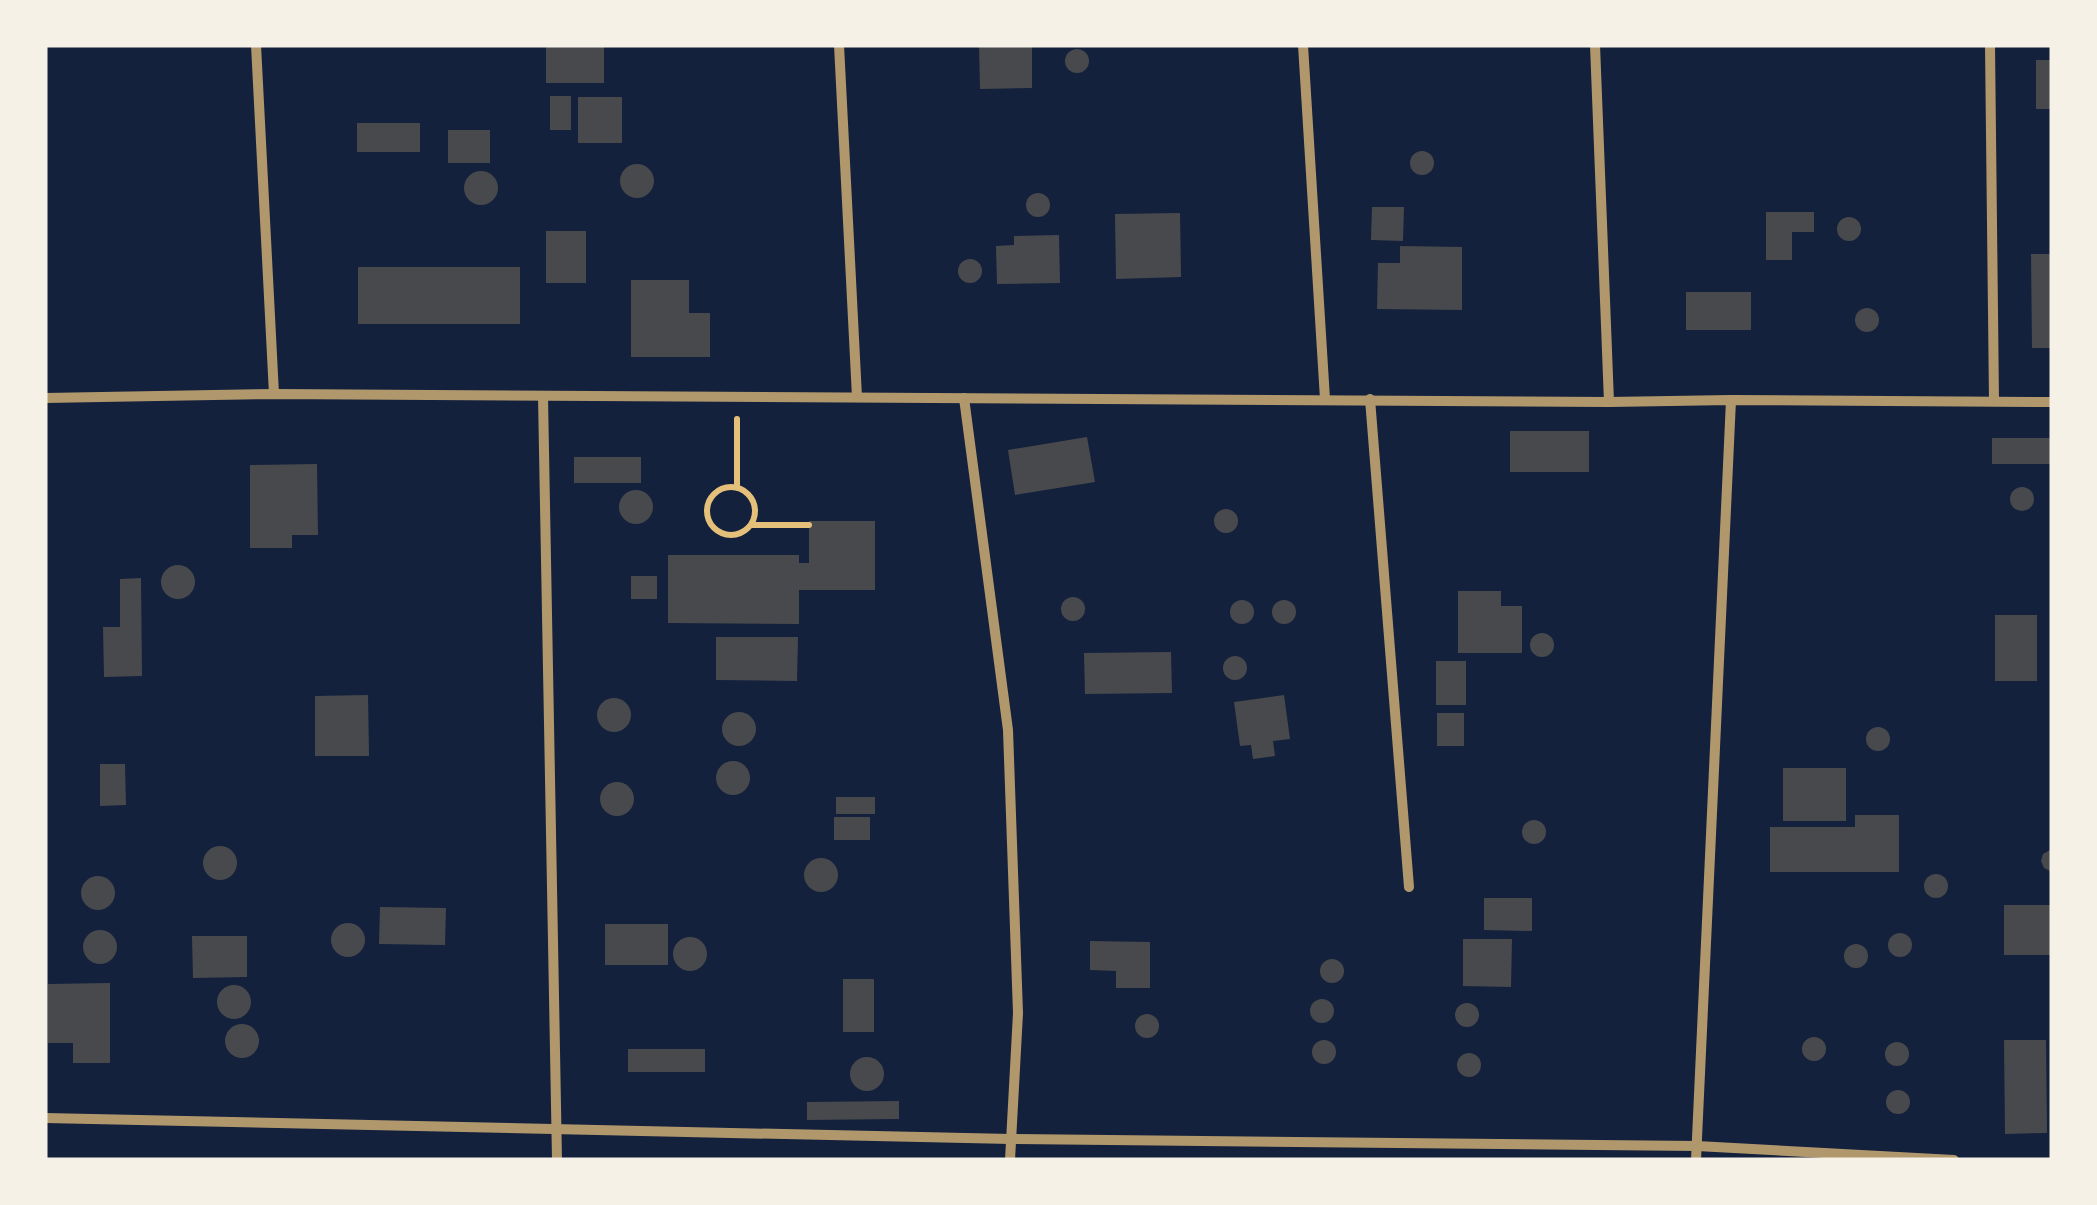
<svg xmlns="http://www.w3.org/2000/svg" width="2097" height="1205" font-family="Roboto,sans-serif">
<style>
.building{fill:#48494c}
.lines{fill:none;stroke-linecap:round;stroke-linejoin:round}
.path{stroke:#e5c07b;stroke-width:6}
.minor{stroke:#b1986c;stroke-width:10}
</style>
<rect width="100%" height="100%" fill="#14213d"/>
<!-- building -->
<g class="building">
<rect x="546" y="45" width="58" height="38"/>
<path d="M979 45H1032V88L980 89Z"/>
<circle cx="1077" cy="61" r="12"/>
<rect x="2036" y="60" width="16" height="49"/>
<rect x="550" y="96" width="21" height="34"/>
<rect x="578" y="97" width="44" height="46"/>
<rect x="357" y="123" width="63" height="29"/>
<rect x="448" y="130" width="42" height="33"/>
<circle cx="1422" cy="163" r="12"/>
<circle cx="637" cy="181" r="17"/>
<circle cx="481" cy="188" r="17"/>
<circle cx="1038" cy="205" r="12"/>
<path d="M1372 207H1404L1403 241 1371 240Z"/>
<path d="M1766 212H1814V232H1792V260H1766Z"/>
<path d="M1180 213 1181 277 1116 279 1115 214Z"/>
<circle cx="1849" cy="229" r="12"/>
<rect x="546" y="231" width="40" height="52"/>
<path d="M1059 235 1060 283 997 284 996 246 1014 245V236Z"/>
<path d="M1400 246 1462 247V310L1377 309 1378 263H1400Z"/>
<path d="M2031 254H2052V348H2032Z"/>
<circle cx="970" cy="271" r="12"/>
<rect x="358" y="267" width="162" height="57"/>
<path d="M631 280H689V313H710V357H631Z"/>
<rect x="1686" y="292" width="65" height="38"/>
<circle cx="1867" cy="320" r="12"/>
<rect x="1510" y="431" width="79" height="41"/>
<path d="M1087 437 1095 482 1015 495 1008 450Z"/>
<rect x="1992" y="438" width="59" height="26"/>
<rect x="574" y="457" width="67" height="26"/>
<path d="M317 464 318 535H292V548H250V465Z"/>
<circle cx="2022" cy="499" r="12"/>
<circle cx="636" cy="507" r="17"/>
<circle cx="1226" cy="521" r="12"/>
<path d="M809 521H875V590H799V624L668 623V555H799V563H809Z"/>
<circle cx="178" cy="582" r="17"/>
<rect x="631" y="576" width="26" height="23"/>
<path d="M141 578 142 676 104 677 103 627H120V579Z"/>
<path d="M1458 591H1501V606H1522V653H1458Z"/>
<circle cx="1073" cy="609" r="12"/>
<circle cx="1284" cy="612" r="12"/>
<circle cx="1242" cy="612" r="12"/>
<rect x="1995" y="615" width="42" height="66"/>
<circle cx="1542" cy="645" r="12"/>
<path d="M716 637H798L797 681 716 680Z"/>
<path d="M1171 652 1172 693 1085 694 1084 653Z"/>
<circle cx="1235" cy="668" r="12"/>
<rect x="1436" y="661" width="30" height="44"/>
<path d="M368 695 369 756H315V696Z"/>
<path d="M1284 695 1290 739 1273 741 1275 756 1253 759 1251 745 1240 746 1234 702Z"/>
<circle cx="614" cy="715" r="17"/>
<circle cx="739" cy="729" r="17"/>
<rect x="1437" y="713" width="27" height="33"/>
<circle cx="1878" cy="739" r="12"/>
<circle cx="733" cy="778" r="17"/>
<path d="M100 764H125L126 805 100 806Z"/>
<rect x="1783" y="768" width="63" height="53"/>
<circle cx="617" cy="799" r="17"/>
<rect x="836" y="797" width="39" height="17"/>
<path d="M1855 815H1899V872H1770V827H1855Z"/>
<rect x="834" y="817" width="36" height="23"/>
<circle cx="1534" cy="832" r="12"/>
<circle cx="220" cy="863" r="17"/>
<path d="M2052 849V872L2044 868 2041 861 2043 854Z"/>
<circle cx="821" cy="875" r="17"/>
<circle cx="1936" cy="886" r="12"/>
<circle cx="98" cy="893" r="17"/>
<path d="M1484 898H1532V931L1484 930Z"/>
<rect x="2004" y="905" width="47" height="50"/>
<path d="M380 907 446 908 445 945 379 944Z"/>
<circle cx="348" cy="940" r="17"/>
<rect x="605" y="924" width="63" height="41"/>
<circle cx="100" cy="947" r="17"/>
<circle cx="1900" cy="945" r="12"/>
<path d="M192 936H247V977L193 978Z"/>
<circle cx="690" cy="954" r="17"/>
<path d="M1463 939H1512L1511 987 1463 986Z"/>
<path d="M1090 941 1150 942V988H1116V971L1090 970Z"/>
<circle cx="1856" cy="956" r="12"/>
<circle cx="1332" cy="971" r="12"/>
<rect x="843" y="979" width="31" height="53"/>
<path d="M110 983V1063H73V1043H48V984Z"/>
<circle cx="234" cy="1002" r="17"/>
<circle cx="1322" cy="1011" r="12"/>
<circle cx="1467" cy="1015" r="12"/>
<circle cx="1147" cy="1026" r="12"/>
<circle cx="242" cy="1041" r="17"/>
<circle cx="1814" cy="1049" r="12"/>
<path d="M2004 1040H2046L2047 1133 2005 1134Z"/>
<circle cx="1324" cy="1052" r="12"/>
<circle cx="1897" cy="1054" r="12"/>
<rect x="628" y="1049" width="77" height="23"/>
<circle cx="1469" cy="1065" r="12"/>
<circle cx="867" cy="1074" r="17"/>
<circle cx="1898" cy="1102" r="12"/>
<path d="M899 1101V1119L807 1120V1102Z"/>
</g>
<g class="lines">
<!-- path -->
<g class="path">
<path d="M737 419V486"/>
<circle cx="731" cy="511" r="24"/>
<path d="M752 525H809"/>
</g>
<!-- minor -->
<g class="minor">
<path d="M256 45 274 394"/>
<path d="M839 45 857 397"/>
<path d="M1303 45 1325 399"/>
<path d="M1595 45 1609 402"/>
<path d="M1990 45 1994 401"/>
<path d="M543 396 557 1160"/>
<path d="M45 398 274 394 1609 402 1731 400 2052 402"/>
<path d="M964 398 1008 730 1018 1013 1010 1160"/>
<path d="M1370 399 1409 887"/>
<path d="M45 1118 1011 1139 1697 1146 1954 1160"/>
<path d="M1696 1160 1731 400"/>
</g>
</g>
<!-- border -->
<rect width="2097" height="1205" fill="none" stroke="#f6f1e7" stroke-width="95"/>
</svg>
